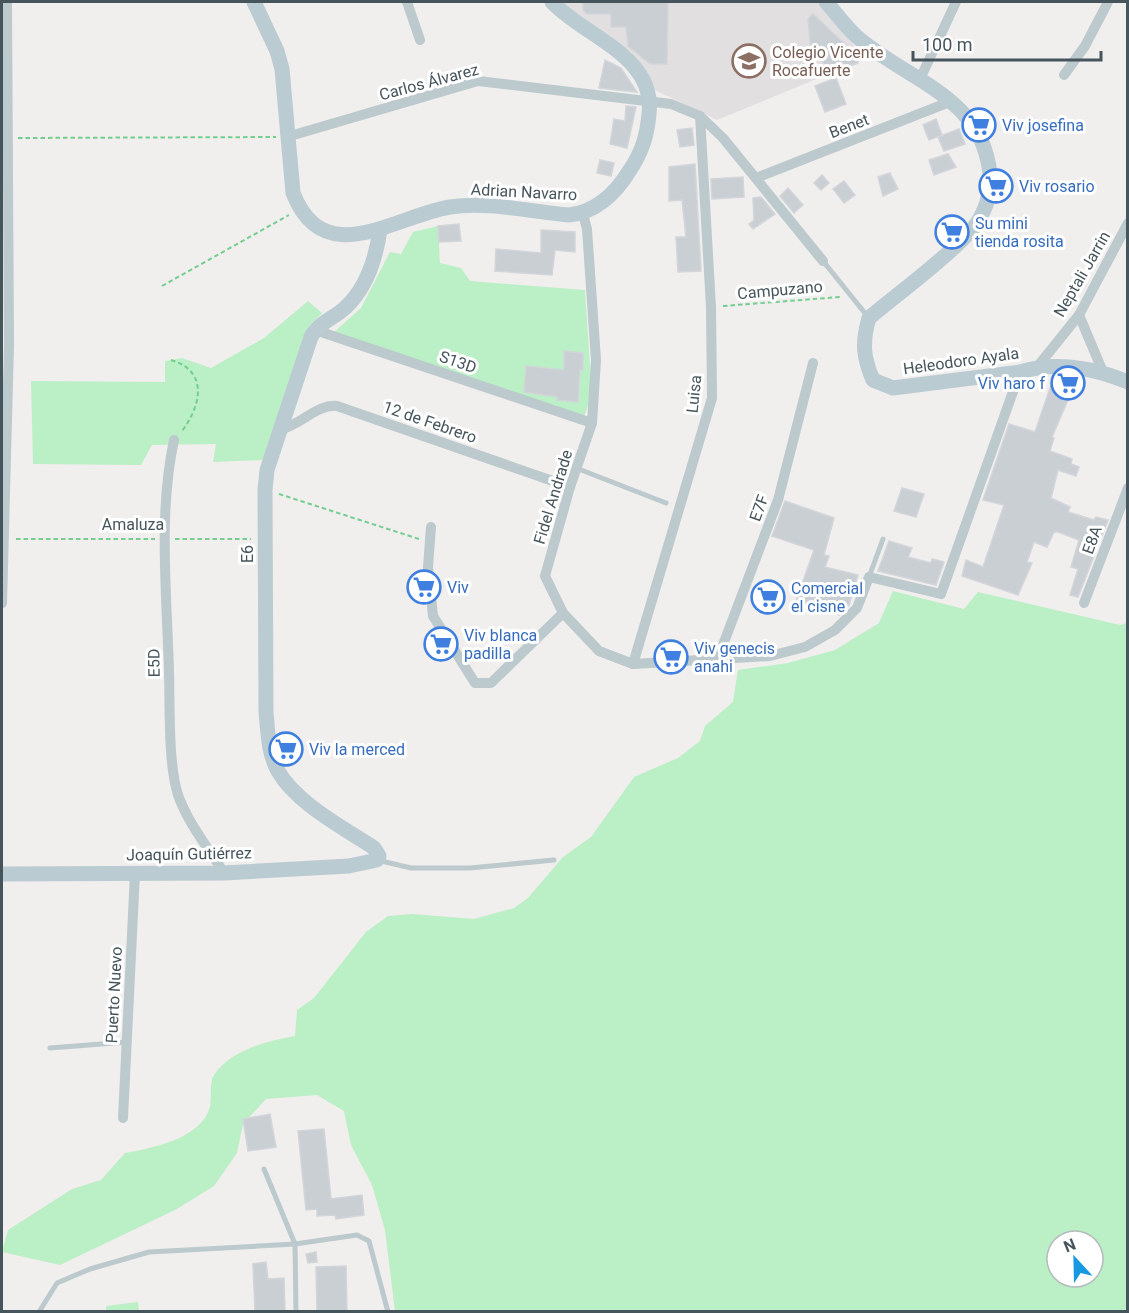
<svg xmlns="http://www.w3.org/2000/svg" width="1129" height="1313" font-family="Roboto,sans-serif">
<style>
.education{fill:#e2dfe0}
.green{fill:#bbefc5;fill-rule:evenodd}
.building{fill:#cacfd3;stroke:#d2d5da;stroke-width:1.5}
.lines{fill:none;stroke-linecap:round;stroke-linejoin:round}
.path{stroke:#73ce8f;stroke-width:2;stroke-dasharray:4.5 3;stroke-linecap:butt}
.lane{stroke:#bcc9cd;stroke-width:5}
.street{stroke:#bcc9cd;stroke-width:10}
.secondary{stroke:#bbcbd2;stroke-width:15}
.labels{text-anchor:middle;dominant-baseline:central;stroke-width:6;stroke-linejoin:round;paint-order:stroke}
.education-label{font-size:16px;fill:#785e54;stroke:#fff;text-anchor:start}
.street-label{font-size:16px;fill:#46555b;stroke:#fff}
.shop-label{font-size:16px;fill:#366cbe;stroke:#fff;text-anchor:start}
</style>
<rect width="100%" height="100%" fill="#f1eeee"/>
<!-- education -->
<path class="education" d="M560 2H817L865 59 717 120 655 90 632 53Z"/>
<!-- green -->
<g class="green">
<path d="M438 226 440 263 461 268 470 281 585 290 592 396 584 416 333 333 361 308 390 252 401 254 413 232Z"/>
<path d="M308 301 322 313 310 325 306 336 265 460 213 462 216 444 152 445 141 465 33 464 31 381 165 382V361L182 358 211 368 264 338Z"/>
<path d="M893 591 964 609 978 592 1120 625 1127 623V1311H395L385 1230 372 1185 351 1145 344 1111 317 1095 266 1099 243 1124 237 1153 214 1186 177 1209 60 1265 2 1252 8 1230 72 1189 101 1180 125 1153C152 1148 201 1139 210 1107 212 1098 209 1083 214 1075 231 1050 267 1041 295 1036L297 1010 314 998 366 932 388 916 412 914 474 919 514 908 528 898 563 857 591 837 634 777 678 758 700 741 705 726 733 702 738 670 788 663 835 650 879 623ZM1057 1241H1093V1277H1057Z"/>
<path d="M138 1302 139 1311H106V1306Z"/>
</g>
<!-- building -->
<g class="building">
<path d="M583 2H668L667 64H650L628 46 626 27H611V14H587L583 10Z"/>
<path d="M813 14 855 54 858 63 827 74 819 49 811 52 808 19Z"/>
<path d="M605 60 621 68 637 92 599 88Z"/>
<path d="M836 78 846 104 825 112 815 86Z"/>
<path d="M626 106 636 107 627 148 610 144 614 119 625 121Z"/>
<path d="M936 119 942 135 929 140 923 125Z"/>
<path d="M692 128 694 145 680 147 677 130Z"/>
<path d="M959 129 965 144 944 151 938 137Z"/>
<path d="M948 154 956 167 934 175 929 160Z"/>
<path d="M600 160 614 163 611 176 597 173Z"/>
<path d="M695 164 701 271 678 272 676 237H686L682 200 669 201V167Z"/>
<path d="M890 173 898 189 883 196 878 177Z"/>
<path d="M822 175 829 183 821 190 814 183Z"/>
<path d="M743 177 744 197 712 199 711 179Z"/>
<path d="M844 181 855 195 844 203 833 189Z"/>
<path d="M788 188 803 205 794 213 780 196Z"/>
<path d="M761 197 775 214 753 229 749 224 754 220 753 198Z"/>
<path d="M459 224 461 241 439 242 438 226Z"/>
<path d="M541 230 575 232V252L555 250 552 275 495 271 496 249 541 253Z"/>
<path d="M564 351 583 353V370H580L578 402 557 400V397L524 392 526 366 564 370Z"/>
<path d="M1052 382 1074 386 1052 437 1054 438 1050 451 1072 459 1071 464 1079 467 1076 476 1058 470 1051 498 1070 507 1068 512 1094 520 1096 517 1108 520 1078 597 1070 595 1078 569 1071 567 1079 540 1058 532H1054L1047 547 1034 542 1027 562 1032 563 1018 595 962 576 966 560 983 567 1004 505 983 500 1009 424 1035 432Z"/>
<path d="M902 488 924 494 916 517 894 511Z"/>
<path d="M785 501 834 518 824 555 829 556 825 567 858 575 849 605 839 615 824 608 823 611 795 604 814 550 772 536Z"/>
<path d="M889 541 912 548 908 557 931 563 932 559 944 562 936 585 878 571Z"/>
<path d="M270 1114 276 1147 248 1151 243 1119Z"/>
<path d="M324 1129 331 1199 362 1195 364 1215 336 1219 335 1215 317 1216V1209L306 1210 298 1131Z"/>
<path d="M316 1252 317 1262 308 1263 306 1254Z"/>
<path d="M266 1262 268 1279 284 1278 285 1311H255L253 1264Z"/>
<path d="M346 1266 347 1311H317L316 1267Z"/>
</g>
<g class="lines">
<!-- path -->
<g class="path">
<path d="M18 138 276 137"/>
<path d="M162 286 289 215"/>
<path d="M723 306 840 297"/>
<path d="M171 360C209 371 201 406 182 431"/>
<path d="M279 494 419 539"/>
<path d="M16 539H155"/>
<path d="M175 539H251"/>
</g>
<!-- lane -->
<g class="lane">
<path d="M823 261 868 317"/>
<path d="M576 468 666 503"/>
<path d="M869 577 883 539"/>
<path d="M377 860 411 868H470L554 860"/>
<path d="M50 1048 127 1042"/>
<path d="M264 1169 295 1244 296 1312"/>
<path d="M39 1312 57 1283 90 1269 149 1252 295 1244 357 1235 369 1241 388 1312"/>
</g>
<!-- street -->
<g class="street">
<path d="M407 2 420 40"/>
<path d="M1064 75 1085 46 1108 2"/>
<path d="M920 79 956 2"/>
<path d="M290 136 478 81 671 104 700 116 723 138 823 261"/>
<path d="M756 178 952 101"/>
<path d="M583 214 587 229 596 360 592 423 570 487 545 576 563 613 599 651 633 664 770 656 805 647 835 630 857 608 869 577 941 594 1020 372"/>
<path d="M1079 315 1103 372"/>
<path d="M315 330 592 423"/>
<path d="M1038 366 1079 315 1128 223"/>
<path d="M282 429C302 424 317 404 337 406L570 487"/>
<path d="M174 440C158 514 167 596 169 672 170 706 168 763 178 795 188 823 208 848 224 873"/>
<path d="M431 527 428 567 433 616 475 683H491L563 613"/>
<path d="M2 603 9 346 7 2"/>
<path d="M1084 603 1128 488"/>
<path d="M718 658 778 500 813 363"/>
<path d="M633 664 712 398 711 307 700 116"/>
<path d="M123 1118 135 873"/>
</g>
<!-- secondary -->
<g class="secondary">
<path d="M254 2 277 51 282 69 293 193C324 272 395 216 450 207 488 201 531 212 569 215 597 212 616 193 630 170 642 152 647 136 649 114 656 56 585 37 552 2"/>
<path d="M826 2C836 13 845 26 856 36 907 81 982 95 990 174 992 194 984 217 970 232 943 261 900 292 869 318 862 342 863 357 873 380L893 388 1020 372C1055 361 1094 368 1128 382"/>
<path d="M2 874 224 873 349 866 377 860 379 856 374 848C344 828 296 803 278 771 268 753 268 732 266 712L265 490 267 470 311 337C319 322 335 318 346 307 367 287 376 258 380 230"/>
</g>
</g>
<!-- icons -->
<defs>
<symbol id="school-ring" viewBox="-11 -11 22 22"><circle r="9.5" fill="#fff" stroke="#8d6e63" stroke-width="1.5"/><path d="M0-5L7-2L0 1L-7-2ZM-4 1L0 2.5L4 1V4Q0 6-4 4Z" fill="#8d6e63"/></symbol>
<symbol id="supermarket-ring" viewBox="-11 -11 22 22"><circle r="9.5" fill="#fff" stroke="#3f7fe0" stroke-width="1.5"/><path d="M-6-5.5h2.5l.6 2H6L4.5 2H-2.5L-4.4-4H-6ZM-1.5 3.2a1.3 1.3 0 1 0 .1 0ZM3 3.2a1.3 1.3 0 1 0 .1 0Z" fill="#3f7fe0"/></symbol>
</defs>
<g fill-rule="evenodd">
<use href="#school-ring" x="730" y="42" width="38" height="38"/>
<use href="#supermarket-ring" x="960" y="106" width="38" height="38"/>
<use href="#supermarket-ring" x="977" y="167" width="38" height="38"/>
<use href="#supermarket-ring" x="933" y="213" width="38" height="38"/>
<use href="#supermarket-ring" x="1049" y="364" width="38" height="38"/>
<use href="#supermarket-ring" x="405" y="568" width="38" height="38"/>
<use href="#supermarket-ring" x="749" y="578" width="38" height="38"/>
<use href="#supermarket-ring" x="422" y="625" width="38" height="38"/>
<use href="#supermarket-ring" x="652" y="638" width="38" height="38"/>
<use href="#supermarket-ring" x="267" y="730" width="38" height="38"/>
</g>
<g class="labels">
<!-- education labels -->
<g class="education-label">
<text x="772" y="52">Colegio Vicente<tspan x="772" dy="18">Rocafuerte</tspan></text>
</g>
<!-- street labels -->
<g class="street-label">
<text transform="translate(429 82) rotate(-15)">Carlos Álvarez</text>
<text transform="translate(849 126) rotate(-21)">Benet</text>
<text transform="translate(524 192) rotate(3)">Adrian Navarro</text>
<text transform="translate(1082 274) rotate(-60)">Neptali Jarrin</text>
<text transform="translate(780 290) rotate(-5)">Campuzano</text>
<text transform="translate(961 361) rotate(-8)">Heleodoro Ayala</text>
<text transform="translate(458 362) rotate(19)">S13D</text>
<text transform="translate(694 394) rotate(-84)">Luisa</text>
<text transform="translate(430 422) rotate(19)">12 de Febrero</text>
<text transform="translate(553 497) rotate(-73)">Fidel Andrade</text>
<text transform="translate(759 508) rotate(-70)">E7F</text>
<text x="133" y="524">Amaluza</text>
<text transform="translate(1092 540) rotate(-70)">E8A</text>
<text transform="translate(247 554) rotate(-90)">E6</text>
<text transform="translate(154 663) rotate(-91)">E5D</text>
<text transform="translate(189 854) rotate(-1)">Joaquín Gutiérrez</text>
<text transform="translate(114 995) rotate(-87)">Puerto Nuevo</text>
</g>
<!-- shop labels -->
<g class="shop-label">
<text x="1002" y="125">Viv josefina</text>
<text x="1019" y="186">Viv rosario</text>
<text x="975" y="223">Su mini<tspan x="975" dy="18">tienda rosita</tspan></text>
<text x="1045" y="383" text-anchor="end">Viv haro f</text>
<text x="447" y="587">Viv</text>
<text x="791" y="588">Comercial<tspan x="791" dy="18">el cisne</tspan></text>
<text x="464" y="635">Viv blanca<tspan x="464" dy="18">padilla</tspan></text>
<text x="694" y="648">Viv genecis<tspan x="694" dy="18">anahi</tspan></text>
<text x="309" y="749">Viv la merced</text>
</g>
</g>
<!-- border -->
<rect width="1129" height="1313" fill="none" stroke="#46555b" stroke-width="6"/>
<!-- north arrow -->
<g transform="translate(1075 1259) rotate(338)"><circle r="28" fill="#ffffff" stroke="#b5bbbd" stroke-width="1.5"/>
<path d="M0-4.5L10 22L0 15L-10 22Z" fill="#1698e2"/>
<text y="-9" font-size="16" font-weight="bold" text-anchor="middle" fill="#46555b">N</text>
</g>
<!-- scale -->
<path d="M913 51v9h188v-9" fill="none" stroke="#46555b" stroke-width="3"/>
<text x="922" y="51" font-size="18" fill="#46555b" stroke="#ffffff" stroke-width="4.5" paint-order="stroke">100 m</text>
</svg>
